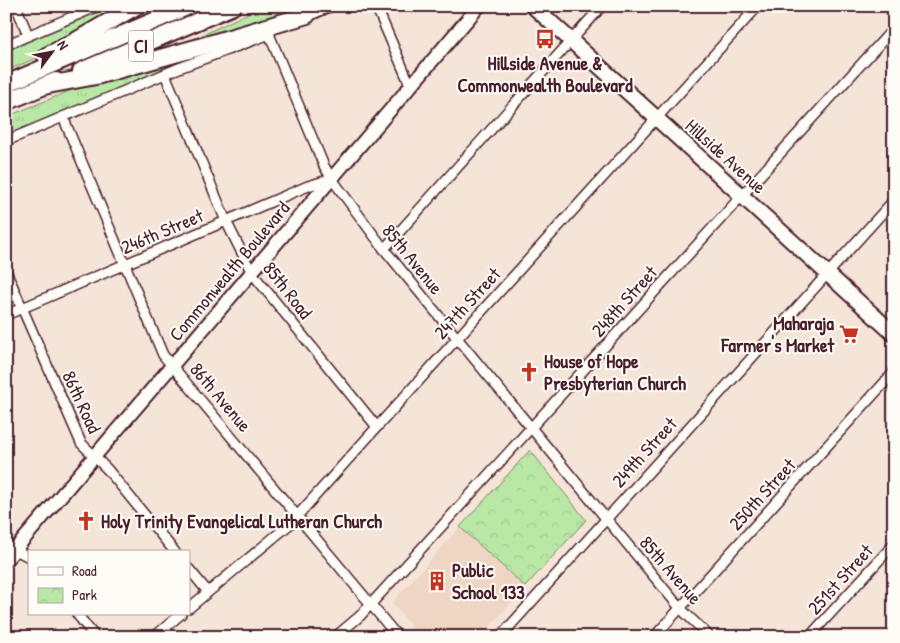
<svg xmlns="http://www.w3.org/2000/svg" width="900" height="643" font-family="'Patrick Hand',sans-serif">
<style>
.built{fill:#efd5c4}
.grass{fill:url(#grass-tufts);stroke:#828468}
.park{fill:url(#park-crowns);stroke:#828468}
.lines{fill:none;stroke-linecap:round;stroke-linejoin:round}
.street-casing{stroke:#4a1f2b;stroke-width:12}
.secondary-casing{stroke:#4a1f2b;stroke-width:16}
.primary-casing{stroke:#4a1f2b;stroke-width:18}
.highway-casing{stroke:#4a1f2b;stroke-width:20}
.street{stroke:#fdfcf7;stroke-width:9}
.secondary{stroke:#fdfcf7;stroke-width:12}
.primary{stroke:#fdfcf7;stroke-width:14}
.highway{stroke:#fdfcf7;stroke-width:16}
.labels{text-anchor:middle;dominant-baseline:central;stroke-width:4;stroke-linejoin:round;paint-order:stroke}
.shield{fill:#fdfcf7;stroke:#806168;stroke-width:1}
.shield-label{font-size:18px;font-weight:bold;fill:#4a1f2b}
.poi-label{font-size:19px;font-weight:bold;fill:#4a1f2b;stroke:#fdfcf7;text-anchor:start}
.street-label{font-size:19px;fill:#4a1f2b;stroke:#fdfcf7}
</style>
<defs>
<pattern id="grass-tufts" width="24" height="20" patternUnits="userSpaceOnUse" patternTransform="scale(1.25)"><rect width="24" height="20" fill="#b9e8a6"/><path d="M3 7l-1-3M5 7V3M7 7l1-3M15 17l-1-3M17 17v-4M19 17l1-3" fill="none" stroke="#a1c78f"/></pattern>
<pattern id="park-crowns" width="20" height="18" patternUnits="userSpaceOnUse" patternTransform="scale(1.25)"><rect width="20" height="18" fill="#b9e8a6"/><path d="M2 6a3 3 0 1 1 6 0M12 15a3 3 0 1 1 6 0" fill="none" stroke="#a1c78f"/></pattern>
</defs>
<rect width="100%" height="100%" fill="#f5e5d9"/>
<filter id="ink" filterUnits="userSpaceOnUse"><feTurbulence type="fractalNoise" baseFrequency=".02" numOctaves="2"/><feDisplacementMap in="SourceGraphic" scale="10" xChannelSelector="R" yChannelSelector="G"/><feConvolveMatrix kernelMatrix="1 2 1 2 8 2 1 2 1" color-interpolation-filters="sRGB"/></filter>
<g filter="url(#ink)">
<!-- built -->
<path class="built" d="M460 527 525 587 481 637H419L392 603Z"/>
<!-- grass -->
<g class="grass">
<path d="M113 6H129L41 56 6 71V51Z"/>
<path d="M145 6H167L148 16 100 35Z"/>
<path d="M263 6H309L259 26 156 57Z"/>
<path d="M207 53 6 136V117L84 85Z"/>
</g>
<!-- park -->
<path class="park" d="M530 450 586 520 525 587 460 527Z"/>
<g class="lines">
<defs>
<g id="street">
<path d="M16 6 28 35"/>
<path d="M376 6 411 87"/>
<path d="M269 34 324 166 332 179 384 249 457 338 680 608 710 637"/>
<path d="M6 45 98 6"/>
<path d="M165 74 226 221 252 273 377 427"/>
<path d="M63 117 163 355 398 637"/>
<path d="M6 141 179 68 270 34"/>
<path d="M384 249 602 6"/>
<path d="M6 271 81 443 108 470 175 552"/>
<path d="M6 315 308 186 331 179"/>
<path d="M6 545 29 557"/>
<path d="M189 569 208 592"/>
<path d="M189 608 290 524 377 427 758 6"/>
<path d="M77 614 95 637"/>
<path d="M154 637 181 614"/>
<path d="M335 637 360 616 371 604 894 28"/>
<path d="M500 637 894 200"/>
<path d="M654 637 894 372"/>
<path d="M809 637 894 544"/>
</g>
<g id="secondary">
<path d="M307 15 327 6"/>
<path d="M6 560 479 6"/>
</g>
<path id="primary" d="M533 6 894 334"/>
<g id="highway">
<path d="M46 56 69 45 136 6"/>
<path d="M81 71 233 6"/>
<path d="M6 84 189 6"/>
<path d="M48 85 96 76 196 48 307 15"/>
<path d="M6 102 56 81"/>
</g>
</defs>
<!-- street casing -->
<use href="#street" class="street-casing"/>
<!-- secondary casing -->
<use href="#secondary" class="secondary-casing"/>
<!-- primary casing -->
<use href="#primary" class="primary-casing"/>
<!-- highway casing -->
<use href="#highway" class="highway-casing"/>
<!-- street -->
<use href="#street" class="street"/>
<!-- secondary -->
<use href="#secondary" class="secondary"/>
<!-- primary -->
<use href="#primary" class="primary"/>
<!-- highway -->
<use href="#highway" class="highway"/>
</g>
</g>
<!-- icons -->
<defs>
<symbol id="bus-bare" viewBox="-9 -9 18 18"><path d="M-5-6H5V4H4V6H2V4H-2V6H-4V4H-5ZM-3.5-4V0h7V-4ZM-3.5 1.2v1.5H-2V1.2ZM2 1.2v1.5H3.5V1.2Z" fill="#c8321e" stroke="#fdfcf7" stroke-width="2.5" paint-order="stroke"/></symbol>
<symbol id="supermarket-bare" viewBox="-9 -9 18 18"><path d="M-6-5.5h2.5l.6 2H6L4.5 2H-2.5L-4.4-4H-6ZM-1.5 3.2a1.3 1.3 0 1 0 .1 0ZM3 3.2a1.3 1.3 0 1 0 .1 0Z" fill="#c8321e" stroke="#fdfcf7" stroke-width="2.5" paint-order="stroke"/></symbol>
<symbol id="church-bare" viewBox="-9 -9 18 18"><path d="M-1.2-6h2.4v3.5h3.3v2.4h-3.3V6h-2.4V-.1h-3.3v-2.4h3.3Z" fill="#c8321e" stroke="#fdfcf7" stroke-width="2.5" paint-order="stroke"/></symbol>
<symbol id="building-bare" viewBox="-9 -9 18 18"><path d="M-4-6H4V6H1V3H-1V6H-4ZM-2.5-4.3h1.7v1.8h-1.7ZM.8-4.3h1.7v1.8H.8ZM-2.5-1h1.7V.8h-1.7ZM.8-1h1.7V.8H.8Z" fill="#c8321e" stroke="#fdfcf7" stroke-width="2.5" paint-order="stroke"/></symbol>
</defs>
<g fill-rule="evenodd">
<use href="#bus-bare" x="531" y="25" width="28" height="28"/>
<use href="#supermarket-bare" x="835" y="320" width="28" height="28"/>
<use href="#church-bare" x="515" y="358" width="28" height="28"/>
<use href="#church-bare" x="72" y="507" width="28" height="28"/>
<use href="#building-bare" x="423" y="567" width="28" height="28"/>
</g>
<g class="labels">
<!-- shield labels -->
<rect class="shield" x="128.5" y="30.5" width="25" height="31" rx="4"/>
<g class="shield-label">
<text x="141" y="46">CI</text>
</g>
<!-- poi labels -->
<g class="poi-label">
<text x="545" y="63" text-anchor="middle">Hillside Avenue &amp;<tspan x="545" dy="22">Commonwealth Boulevard</tspan></text>
<text x="834" y="323" text-anchor="end">Maharaja<tspan x="834" dy="22">Farmer's Market</tspan></text>
<text x="544" y="361">House of Hope<tspan x="544" dy="22">Presbyterian Church</tspan></text>
<text x="101" y="521">Holy Trinity Evangelical Lutheran Church</text>
<text x="452" y="570">Public<tspan x="452" dy="22">School 133</tspan></text>
</g>
<!-- street labels -->
<g class="street-label">
<text transform="translate(726 156) rotate(42)">Hillside Avenue</text>
<text transform="translate(162 231) rotate(-23)">246th Street</text>
<text transform="translate(413 259) rotate(51)">85th Avenue</text>
<text transform="translate(229 271) rotate(-50)">Commonwealth Boulevard</text>
<text transform="translate(288 290) rotate(52)">85th Road</text>
<text transform="translate(624 301) rotate(-48)">248th Street</text>
<text transform="translate(467 303) rotate(-48)">247th Street</text>
<text transform="translate(221 397) rotate(50)">86th Avenue</text>
<text transform="translate(82 402) rotate(65)">86th Road</text>
<text transform="translate(644 452) rotate(-48)">249th Street</text>
<text transform="translate(762 494) rotate(-48)">250th Street</text>
<text transform="translate(671 570) rotate(49)">85th Avenue</text>
<text transform="translate(840 579) rotate(-48)">251st Street</text>
</g>
</g>
<!-- margin -->
<rect width="900" height="643" fill="none" stroke="#fdfcf7" stroke-width="25"/>
<rect x="12" y="12" width="875" height="618" fill="none" stroke="#4a1f2b" stroke-width="2" filter="url(#ink)"/>
<!-- legend -->
<rect x="28" y="550" width="162" height="65" fill="#fdfcf7" stroke="#b5a4a5"/>
<rect x="38" y="567" width="25" height="8" fill="#fdfcf7" stroke="#b5a4a5"/>
<text x="72" y="576" font-size="15" fill="#4a1f2b">Road</text>
<rect x="38" y="588" width="25" height="15" fill="url(#park-crowns)" stroke="#b5a4a5"/>
<text x="72" y="600" font-size="15" fill="#4a1f2b">Park</text>
<!-- north arrow -->
<g transform="translate(52 52) rotate(58)" stroke="#fdfcf7" stroke-width="4" paint-order="stroke">
<path d="M0-4L9 19L0 12L-9 19Z" fill="#4a1f2b"/>
<text y="-8" font-size="14" font-weight="bold" text-anchor="middle" fill="#4a1f2b">N</text>
</g>
</svg>
